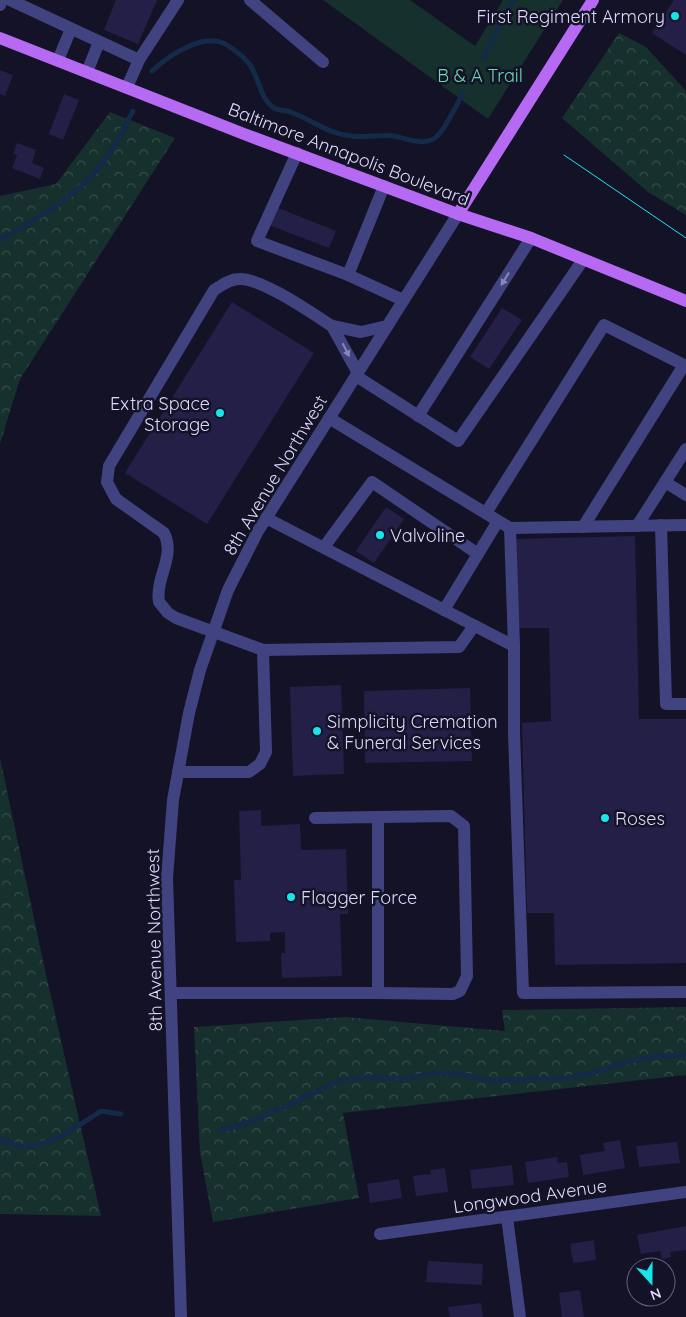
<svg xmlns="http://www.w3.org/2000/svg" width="686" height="1317" font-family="Quicksand,sans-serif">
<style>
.forest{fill:url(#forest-crowns)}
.park{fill:#15302d}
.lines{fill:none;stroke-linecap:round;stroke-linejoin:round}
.stream{stroke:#132b49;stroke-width:5}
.building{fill:#241f46}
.minor{stroke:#414381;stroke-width:12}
.major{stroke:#b66af3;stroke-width:12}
.tram{stroke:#16e6ec;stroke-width:1}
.oneway{fill:#8787b8}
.poi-dot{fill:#16e6ec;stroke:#141226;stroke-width:2}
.labels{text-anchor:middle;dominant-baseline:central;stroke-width:5;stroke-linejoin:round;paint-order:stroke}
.poi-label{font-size:18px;fill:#dcdafc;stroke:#141226;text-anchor:start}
.park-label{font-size:18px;fill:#6bd7b4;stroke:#141226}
.street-label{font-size:18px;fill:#dcdafc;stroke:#141226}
</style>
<defs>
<pattern id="forest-crowns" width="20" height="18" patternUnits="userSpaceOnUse" patternTransform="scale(1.25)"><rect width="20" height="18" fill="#15302d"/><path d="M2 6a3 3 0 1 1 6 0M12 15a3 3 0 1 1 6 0" fill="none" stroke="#364d4c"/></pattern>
</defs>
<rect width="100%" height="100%" fill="#141226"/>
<!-- forest -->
<g class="forest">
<path d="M619 33 646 47 686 91V215L648 192 562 118Z"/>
<path d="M110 112 175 138 20 379 0 444V196L56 184Z"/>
<path d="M0 758 45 970 101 1216 0 1214Z"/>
<path d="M686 1007V1075L343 1113 359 1198 213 1222 200 1153 194 1027 345 1017 505 1031 502 1010Z"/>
</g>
<!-- park -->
<path class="park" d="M323 0H410L475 46 503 0H563L488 119Z"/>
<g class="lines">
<!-- stream -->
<g class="stream">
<path d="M483 58 513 0"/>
<path d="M152 71C167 57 195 38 216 41 227 42 244 57 250 65 259 78 260 99 274 108 279 111 287 110 293 113 314 121 328 134 352 136 366 138 381 134 394 136 407 139 423 146 435 138 444 132 457 104 463 93"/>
<path d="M0 240C37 219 74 199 102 164 114 149 123 129 133 111"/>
<path d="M220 1131 256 1120 341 1080 367 1077 403 1079 435 1073 461 1074 493 1081 567 1078 593 1073 626 1062 658 1056 686 1055"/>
<path d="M0 1139C6 1141 13 1145 19 1146 49 1149 77 1126 101 1111L121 1114"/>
</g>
</g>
<!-- building -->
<g class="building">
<path d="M116 0H157L138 44 104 30Z"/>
<path d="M674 0H686V55L652 33Z"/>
<path d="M0 70 13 75 5 96 0 94Z"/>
<path d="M64 94 79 100 63 140 49 134Z"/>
<path d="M17 143 36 150 32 163 44 168 40 179 12 168 17 155 13 154Z"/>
<path d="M276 207 336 231 329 248 269 225Z"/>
<path d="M232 302 314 353 207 524 125 473Z"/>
<path d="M502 308 522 320 489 369 470 357Z"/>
<path d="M386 507 404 519 374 563 356 551Z"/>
<path d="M635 536 639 719H686V963L555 965 554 913H527L522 723 551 721 549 628H517L516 539Z"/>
<path d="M341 685 344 774 293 776 290 687Z"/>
<path d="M470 688 472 761 365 763 364 691Z"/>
<path d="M261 810V826L300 824 301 850 346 849 348 914H340L342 976 282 978 281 953H285V932L270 933V941L236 942 234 880H241L239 811Z"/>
<path d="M620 1140 625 1168 583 1175 580 1155 605 1151 603 1143Z"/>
<path d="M677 1142 680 1163 639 1167 636 1146Z"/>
<path d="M557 1157 558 1163 567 1162 569 1177 528 1183 525 1162Z"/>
<path d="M512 1165 514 1185 472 1189 470 1170Z"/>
<path d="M445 1168 448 1192 416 1196 413 1176 431 1174 430 1170Z"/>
<path d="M399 1179 402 1198 370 1203 367 1184Z"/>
<path d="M686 1226V1250L670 1252 671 1257 662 1259 660 1251 641 1254 637 1235Z"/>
<path d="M594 1240 596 1260 573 1263 570 1244Z"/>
<path d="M428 1261 483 1264 482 1285 426 1282Z"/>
<path d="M580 1290 584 1317H562L559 1293Z"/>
<path d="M640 1297H650L651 1304 641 1306Z"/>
<path d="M481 1303 483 1317H450L448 1307Z"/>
</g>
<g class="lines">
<!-- minor -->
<g class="minor">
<path d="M10 0 139 60"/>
<path d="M250 0 323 62"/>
<path d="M0 5 2 0"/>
<path d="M58 60 71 29"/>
<path d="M87 72 99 42"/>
<path d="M127 87 139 60 178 0"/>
<path d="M297 153 257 241 348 275 403 300"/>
<path d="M348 275 384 186"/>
<path d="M332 326C313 314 260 277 239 279 230 279 222 285 214 290L109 466 107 482 116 499 164 533C176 557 155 577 159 602L168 613 176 618 263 650 459 647 474 626"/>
<path d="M358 373 332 326 361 332 387 326"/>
<path d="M356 376 458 441 583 260"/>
<path d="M418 416 531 238"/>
<path d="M329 418 510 528 686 525"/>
<path d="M665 482 686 495"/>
<path d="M486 513 604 325 684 365 583 527"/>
<path d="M266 518 514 646 510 528"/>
<path d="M661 525 666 704H686"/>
<path d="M637 526 686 449"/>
<path d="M324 547 372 482 478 554"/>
<path d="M444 610 498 521"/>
<path d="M514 646V733L523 993 686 992"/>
<path d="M178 772H249L260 764 266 752 263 650"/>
<path d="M378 817 451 816 464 826 467 976 460 991 453 994 378 993"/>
<path d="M172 993H378V817L315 818"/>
<path d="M507 1217 520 1317"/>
<path d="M380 1234 686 1192"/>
<path d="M181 1317 167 878 173 800 189 713 200 670 228 590 258 531 458 214"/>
</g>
<!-- major -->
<g class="major">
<path d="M0 38 244 134 458 214 531 238 686 301"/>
<path d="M458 214 593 0"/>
</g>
<!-- tram -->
<path class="tram" d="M564 155 686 238"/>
</g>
<!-- one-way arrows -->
<defs><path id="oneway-solid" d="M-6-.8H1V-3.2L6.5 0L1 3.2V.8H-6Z" transform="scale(1.25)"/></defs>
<g class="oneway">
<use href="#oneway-solid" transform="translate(505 279) rotate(122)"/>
<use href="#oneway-solid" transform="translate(346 350) rotate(63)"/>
</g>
<!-- markers -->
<g class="poi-dot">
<circle cx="675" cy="16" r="5"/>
<circle cx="220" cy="413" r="5"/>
<circle cx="380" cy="535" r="5"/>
<circle cx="317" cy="731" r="5"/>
<circle cx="605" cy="818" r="5"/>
<circle cx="291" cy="897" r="5"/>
</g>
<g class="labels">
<!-- poi labels -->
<g class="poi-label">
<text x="665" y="16" text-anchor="end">First Regiment Armory</text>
<text x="210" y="403" text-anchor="end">Extra Space<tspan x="210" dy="21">Storage</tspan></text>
<text x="390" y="535">Valvoline</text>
<text x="327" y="721">Simplicity Cremation<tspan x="327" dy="21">&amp; Funeral Services</tspan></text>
<text x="615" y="818">Roses</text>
<text x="301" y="897">Flagger Force</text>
</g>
<!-- park labels -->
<g class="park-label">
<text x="480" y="75">B &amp; A Trail</text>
</g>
<!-- street labels -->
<g class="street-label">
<text transform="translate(349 154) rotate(21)">Baltimore Annapolis Boulevard</text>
<text transform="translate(275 475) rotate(-59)">8th Avenue Northwest</text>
<text transform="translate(154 940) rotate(-91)">8th Avenue Northwest</text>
<text transform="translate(530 1196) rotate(-8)">Longwood Avenue</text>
</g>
</g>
<!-- north arrow -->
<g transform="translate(651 1282) rotate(159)"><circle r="24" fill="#141226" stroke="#64627c"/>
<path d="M0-4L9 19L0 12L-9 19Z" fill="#16e6ec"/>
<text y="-8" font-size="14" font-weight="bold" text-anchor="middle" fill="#dcdafc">N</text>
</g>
</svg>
